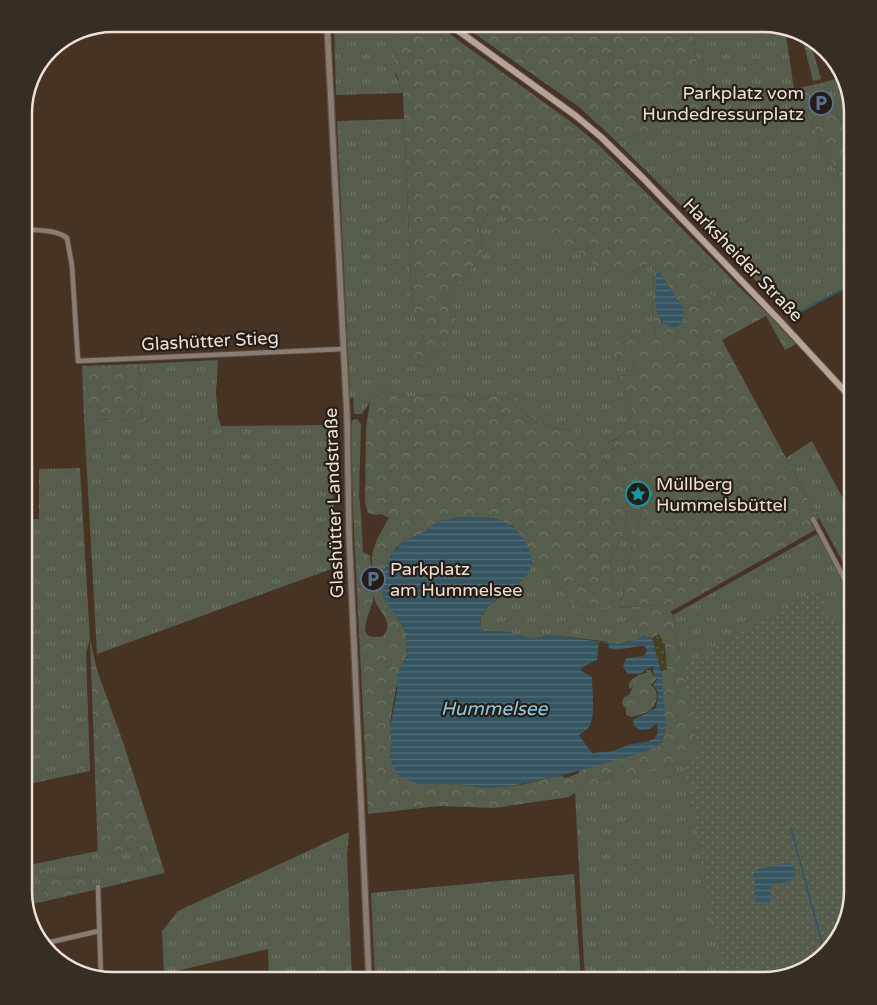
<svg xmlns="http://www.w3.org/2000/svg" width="877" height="1005" font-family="'Varela Round',sans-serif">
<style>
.grass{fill:url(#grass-tufts)}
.forest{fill:url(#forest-crowns);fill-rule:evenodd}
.sand{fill:url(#sand-dots)}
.park{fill:url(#park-dots)}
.water{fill:url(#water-rules);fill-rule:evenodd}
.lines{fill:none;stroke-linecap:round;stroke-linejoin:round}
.stream{stroke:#365562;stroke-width:2}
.minor-casing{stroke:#624f40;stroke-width:6}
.tertiary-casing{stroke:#624f40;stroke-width:8}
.secondary-casing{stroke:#624f40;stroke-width:8}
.minor{stroke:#877d75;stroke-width:4.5}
.tertiary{stroke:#877d75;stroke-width:5.5}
.secondary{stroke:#b3a497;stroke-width:6}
.labels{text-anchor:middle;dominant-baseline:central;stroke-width:4.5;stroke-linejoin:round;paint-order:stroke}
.poi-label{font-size:18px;fill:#ede0d6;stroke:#261d16;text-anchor:start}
.street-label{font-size:18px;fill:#ede0d6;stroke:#261d16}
.water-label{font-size:19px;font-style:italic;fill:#8cc9e2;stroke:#261d16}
.rim{fill:none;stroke:#ede0d6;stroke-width:2.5}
</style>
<defs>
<pattern id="grass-tufts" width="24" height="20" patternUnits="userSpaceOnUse" patternTransform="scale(1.25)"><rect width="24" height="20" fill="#565d4c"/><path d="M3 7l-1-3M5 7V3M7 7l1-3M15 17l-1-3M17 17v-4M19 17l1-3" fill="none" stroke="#6f7465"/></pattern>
<pattern id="forest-crowns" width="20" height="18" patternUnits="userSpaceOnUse" patternTransform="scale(1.25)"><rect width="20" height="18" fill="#565d4c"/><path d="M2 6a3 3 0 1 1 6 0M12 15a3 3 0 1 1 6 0" fill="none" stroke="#6f7465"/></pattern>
<pattern id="sand-dots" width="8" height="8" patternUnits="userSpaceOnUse" patternTransform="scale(1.25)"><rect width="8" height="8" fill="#483f1f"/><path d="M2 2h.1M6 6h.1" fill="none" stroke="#635a3f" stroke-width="1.8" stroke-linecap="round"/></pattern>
<pattern id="park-dots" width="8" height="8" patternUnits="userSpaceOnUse" patternTransform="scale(1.25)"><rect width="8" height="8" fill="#565d4c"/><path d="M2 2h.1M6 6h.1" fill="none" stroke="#6f7465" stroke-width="1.8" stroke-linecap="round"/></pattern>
<pattern id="water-rules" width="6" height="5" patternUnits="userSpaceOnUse" patternTransform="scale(1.25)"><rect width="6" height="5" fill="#365562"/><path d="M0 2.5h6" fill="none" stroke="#536d78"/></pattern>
</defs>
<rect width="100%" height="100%" fill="#473324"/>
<!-- grass -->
<g class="grass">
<path d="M334 24H437L462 43 431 35 395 74 403 93 336 95Z"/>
<path d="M692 24H769L785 29 794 89 853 203V283L792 316 616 141 704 116Z"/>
<path d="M841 77 853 113V143L822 83Z"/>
<path d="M404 119 412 306 424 338 416 349 415 364 423 367C436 351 461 330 455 308L446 304 452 289 479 260 483 250 479 229 485 217 494 209 531 218 538 221 558 245 574 248 589 261 631 273 650 263 654 270 652 317 656 334 627 333 622 334 621 339 636 367 632 375 620 376 625 399 632 407C629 426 627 437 607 442L612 449 627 453 654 489 652 503 642 511 632 547 620 608 662 605 636 624 639 639 618 644H612L603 641 549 635 533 639 508 632 483 631C468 605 525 590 532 564L547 568 573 605 612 591 610 561 625 532 627 508 624 484 611 471 601 454 573 431 560 429 542 423 525 415 520 408 502 394 474 401 439 393 413 398 382 390 370 402 362 414H354L353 398H350L337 121Z"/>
<path d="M717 264 739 287 714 300 701 275Z"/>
<path d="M218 360 216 393 218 417 221 426 336 425V433L330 435 337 567 97 654 84 419 142 420 139 364Z"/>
<path d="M357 419 361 424 359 496 361 513 353 509 351 424 353 420Z"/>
<path d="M812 441 853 517V566L844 564 786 458Z"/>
<path d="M80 468 90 639 86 653 90 768 24 778V520L39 519V469Z"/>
<path d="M817 534 853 598V892L844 931 818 963 764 981H585L575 793 579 790 698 750 673 615Z"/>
<path d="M349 832 347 855 352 981H269L268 949 164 974 162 931 178 911Z"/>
<path d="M139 847 148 877 94 890 90 874 63 880 38 870 46 901 28 905 24 892V866L98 851V856Z"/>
<path d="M574 874 581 981H375L371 893Z"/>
</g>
<!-- forest -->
<g class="forest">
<path d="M461 24H692L704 116 616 141 579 107Z"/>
<path d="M801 33 809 37 821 79 813 81Z"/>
<path d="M431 35 462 43 574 124 600 146 717 264 702 275 714 300 739 287 768 314 796 344 785 350 766 316 722 340 819 519 811 523 815 530 670 612 673 615 698 750 684 760 579 790 569 797 495 808 439 806 368 814 353 509 361 513 363 552 370 556C371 569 375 588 373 600 371 613 351 643 383 636 394 622 381 614 375 601 373 596 372 565 372 558 373 544 382 530 389 518L381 514 376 515 368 513 365 503 366 428 370 402 382 390 413 398 439 393 474 401 502 394H511L519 399 520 408 525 415 542 423 560 429 573 431 584 437 601 454 611 471 624 484 627 508 625 532 610 561 612 591 607 607 587 612 573 605 547 568 532 564 531 556 513 526 493 518 461 517 437 522 425 532 404 541 396 548 383 572 382 589 384 599 406 631 407 645 406 656 399 672 390 722 392 743 390 757 397 772 403 778 422 785 457 784 486 788 520 785 554 777 561 776 566 778 579 773V770L656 747 662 741 665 730 661 671 667 669 659 634 652 638 643 636 639 639 636 624 661 605 620 608 632 547 642 511 652 503 654 489 627 454 604 445C608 440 610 442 615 440 628 434 630 419 632 407L625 399 619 376 632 375 636 367 632 359 624 365 616 363 613 359 622 334 627 333H656L652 317 654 270 650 263 631 273 609 271 589 261 574 249 558 245 545 238 538 221 531 218 522 222 494 209 485 217 479 229 483 250 479 260 452 289 446 304 455 308C461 330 436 351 423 367L414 363 416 349 424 338 412 306 403 93C396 76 386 49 407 38 413 35 424 36 431 35ZM658 270 684 310 662 323 657 311Z"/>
<path d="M822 83 853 143V203L794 89Z"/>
<path d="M139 364 142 420 84 419 82 366Z"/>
<path d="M90 639 97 670 124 745 165 873 148 877 139 847 98 856Z"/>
<path d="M646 670H651L652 674 657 678 651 685C661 692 657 707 647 712 642 714 636 716 631 717L626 715V708L623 706 622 702 624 697 629 695 633 687 629 689V683C633 678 640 673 647 673Z"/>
<path d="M90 768V771L24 785V778Z"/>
<path d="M47 869 50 875 63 880 91 874 94 890 46 901 38 870Z"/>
</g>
<!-- sand -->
<path class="sand" d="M659 634 665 645 667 669 661 671 652 638Z"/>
<!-- park -->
<path class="park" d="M817 589 853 651V892L844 931 818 963 764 981H722L684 760 698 750 682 665Z"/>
<!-- water -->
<g class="water">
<path d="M658 270 684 310 683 322 676 328C650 327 656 290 656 271Z"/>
<path d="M462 517C492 517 516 517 529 549 532 556 533 565 529 572 525 578 519 584 513 589 501 598 471 611 483 631L508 632 533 639 549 635 618 644 639 639 643 636 652 638 661 671 666 724 663 738 658 746 642 753 567 774 512 786 486 788 457 784 422 785 403 778 397 772 390 760 392 743 390 727 397 691V676L406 656 407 640 404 627 389 607 384 599 382 589 383 572 391 555 404 541 425 532 437 522ZM599 642 608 644 609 648 616 650 640 646H644L647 650 644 656 626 658 623 667 628 674H639L653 666V673L657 679 653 685C661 692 657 699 656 708L633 720 634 726 640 730 650 729 657 723 658 733 654 739 646 742 631 744 613 751 592 753 579 735C582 733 587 730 589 727 596 717 592 690 592 677L580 670 583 667 597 660Z"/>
<path d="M785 863 792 864C803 882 786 883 772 884L770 902C764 906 757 905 754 899L755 882 753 874 759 869Z"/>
</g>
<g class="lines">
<!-- stream -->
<g class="stream">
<path d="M790 317 853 284"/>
<path d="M791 828 825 954"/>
</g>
<defs>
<g id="minor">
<path d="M24 229C38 231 55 229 67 238L72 266 78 361 344 349"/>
<path d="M813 519 847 584"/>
<path d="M98 887 101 978"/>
<path d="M42 944 99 931"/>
</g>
<g id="tertiary">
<path d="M327 24 347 416 349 534 369 981"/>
<path d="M853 580 847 584 853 593"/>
</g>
<path id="secondary" d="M449 24 576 116 601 137 643 178 781 322 853 400"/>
</defs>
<!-- minor casing -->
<use href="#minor" class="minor-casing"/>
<!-- tertiary casing -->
<use href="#tertiary" class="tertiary-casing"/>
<!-- secondary casing -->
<use href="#secondary" class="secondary-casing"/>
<!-- minor -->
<use href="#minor" class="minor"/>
<!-- tertiary -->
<use href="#tertiary" class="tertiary"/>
<!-- secondary -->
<use href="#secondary" class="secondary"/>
</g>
<!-- icons -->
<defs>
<symbol id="parking-ring" viewBox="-11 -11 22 22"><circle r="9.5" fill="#261d16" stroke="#5c6f8a" stroke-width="1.5"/><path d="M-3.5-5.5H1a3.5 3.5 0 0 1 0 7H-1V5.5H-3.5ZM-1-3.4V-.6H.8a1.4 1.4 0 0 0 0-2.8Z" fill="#5c6f8a"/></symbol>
<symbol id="sight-ring" viewBox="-11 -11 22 22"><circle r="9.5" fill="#261d16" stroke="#0f9aa8" stroke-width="1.5"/><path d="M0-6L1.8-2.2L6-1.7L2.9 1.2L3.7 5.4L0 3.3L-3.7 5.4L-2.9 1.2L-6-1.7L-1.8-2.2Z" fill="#0f9aa8"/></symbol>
</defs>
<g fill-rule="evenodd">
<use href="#parking-ring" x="807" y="89" width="28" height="28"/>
<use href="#sight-ring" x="624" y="480" width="28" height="28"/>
<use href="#parking-ring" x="359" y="565" width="28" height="28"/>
</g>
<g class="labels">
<!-- poi labels -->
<g class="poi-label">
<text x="804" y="93" text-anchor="end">Parkplatz vom<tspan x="804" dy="21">Hundedressurplatz</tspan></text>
<text x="656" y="484">Müllberg<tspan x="656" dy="21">Hummelsbüttel</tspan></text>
<text x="390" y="569">Parkplatz<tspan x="390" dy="21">am Hummelsee</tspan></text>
</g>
<!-- street labels -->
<g class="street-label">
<text transform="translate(743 260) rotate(46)">Harksheider Straße</text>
<text transform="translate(210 341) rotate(-3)">Glashütter Stieg</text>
<text transform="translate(334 503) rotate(-92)">Glashütter Landstraße</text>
</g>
<!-- water labels -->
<g class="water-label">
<text x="494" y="709">Hummelsee</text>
</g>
</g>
<!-- crop -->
<path d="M0 0H877V1005H0ZM113 32H763A81 81 0 0 1 844 113V891A81 81 0 0 1 763 972H113A81 81 0 0 1 32 891V113A81 81 0 0 1 113 32Z" fill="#362d25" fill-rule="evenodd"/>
<path class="rim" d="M113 32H763A81 81 0 0 1 844 113V891A81 81 0 0 1 763 972H113A81 81 0 0 1 32 891V113A81 81 0 0 1 113 32Z"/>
</svg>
